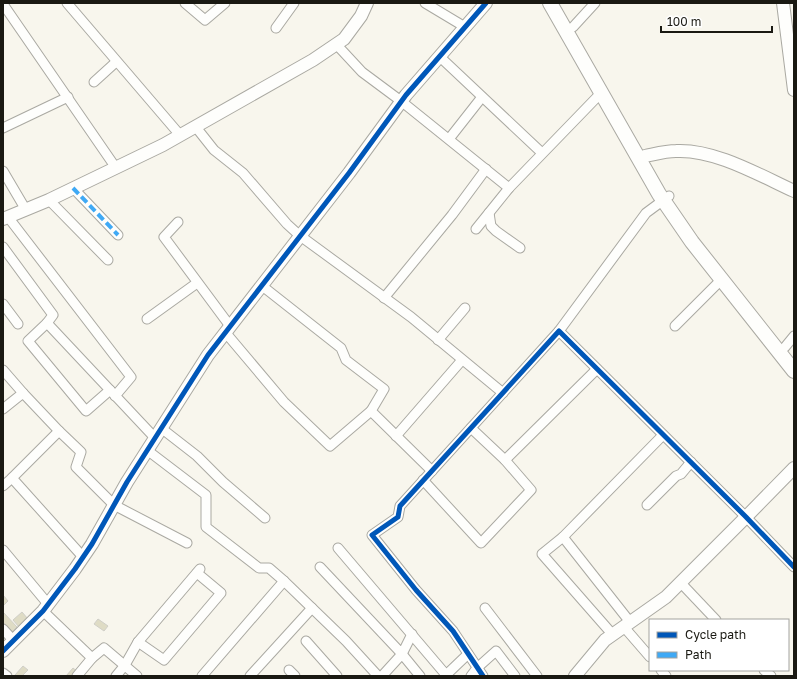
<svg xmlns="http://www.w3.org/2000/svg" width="797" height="679" font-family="'Golos Text',sans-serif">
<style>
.building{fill:#dfdcc5;stroke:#d0cfc8}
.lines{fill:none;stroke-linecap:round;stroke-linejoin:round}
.street-casing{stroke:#aaa9a2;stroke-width:11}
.secondary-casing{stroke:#aaa9a2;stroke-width:14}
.primary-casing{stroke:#aaa9a2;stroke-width:16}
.street{stroke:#fefefc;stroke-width:9}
.secondary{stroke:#fefefc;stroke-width:12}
.primary{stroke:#fefefc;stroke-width:14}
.quiet{stroke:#3fa9f5;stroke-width:4;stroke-dasharray:8 4;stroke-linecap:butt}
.cycleway-casing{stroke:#fff;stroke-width:8}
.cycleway{stroke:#0057b8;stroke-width:5}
</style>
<rect width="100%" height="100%" fill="#f8f6ed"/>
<!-- building -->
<g class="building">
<path d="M3 595 8 601 3 606Z"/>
<path d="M22 612 28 619 19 627 13 620Z"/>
<path d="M4 613 17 627 12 632 3 622V615Z"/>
<path d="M98 619 108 626 104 631 94 624Z"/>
<path d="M23 666 28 670 22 676H16L15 675Z"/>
<path d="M73 668 78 672 75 676H66Z"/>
</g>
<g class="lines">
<defs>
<g id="street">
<path d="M67 3 180 135"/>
<path d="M185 3 205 20 225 3"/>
<path d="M425 3 465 27"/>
<path d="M3 4 116 168"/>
<path d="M573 27 595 3"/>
<path d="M276 28 294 3"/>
<path d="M336 44 362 72 401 101 509 188"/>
<path d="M439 56 542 153"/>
<path d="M94 82 116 62"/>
<path d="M195 126 214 150 243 173 287 224 299 235 411 317 503 393"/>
<path d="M3 128 68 97"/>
<path d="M449 139 482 97"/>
<path d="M3 171 26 210"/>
<path d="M73 188 118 235"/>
<path d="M49 200 108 260"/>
<path d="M489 213 491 226 496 231 520 248"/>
<path d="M8 217 131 377 115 396"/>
<path d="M178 222 164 237 230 326"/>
<path d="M476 229 509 188 601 93"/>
<path d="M3 247 53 315 47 323 155 438"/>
<path d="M261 285 341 348 346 360 384 389 371 411 432 471"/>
<path d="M384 298 452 215 486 169"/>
<path d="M3 304 18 324"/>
<path d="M147 319 197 283"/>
<path d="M47 323 28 341 86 411 110 390"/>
<path d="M675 326 722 279"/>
<path d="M559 331 646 213 669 196"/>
<path d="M225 332 284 402 330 446 371 411"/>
<path d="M438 340 465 308"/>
<path d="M785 347 794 336"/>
<path d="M3 370 23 393"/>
<path d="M3 409 23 393 59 431"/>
<path d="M161 428 197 456 223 482 265 518"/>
<path d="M471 428 505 460 597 369"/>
<path d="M396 436 462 360"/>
<path d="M147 450 206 495V527L259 568H269L284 581"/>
<path d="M423 480 481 543 531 490 505 460"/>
<path d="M3 486 12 478"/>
<path d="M647 505 676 476 681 474 691 462"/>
<path d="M563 537 663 435"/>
<path d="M338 548 447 676"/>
<path d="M3 550 48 604"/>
<path d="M83 557 12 478 59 431 81 452 76 467 114 505 187 543"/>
<path d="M320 567 402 654 412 634"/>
<path d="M680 582 716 620"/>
<path d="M485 608 537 676"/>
<path d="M43 611 92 658 104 648 137 676"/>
<path d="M624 627 650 657"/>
<path d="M3 629 13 640"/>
<path d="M613 635 542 554 563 537 630 622"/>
<path d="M306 641 337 676"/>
<path d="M138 642 164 660 221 593 197 573"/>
<path d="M289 670 295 676"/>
<path d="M661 670 666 676"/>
<path d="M764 670 771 676"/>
<path d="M3 673 7 676"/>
<path d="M77 676 92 658"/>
<path d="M116 676 125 665 138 642 200 569"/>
<path d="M202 676 284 581 346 641 378 676"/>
<path d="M250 676 312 608"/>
<path d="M382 676 402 654 420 676"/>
<path d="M445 676 468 654"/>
<path d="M471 676 477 668 496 651 515 676"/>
<path d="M483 676 453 631 416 590 372 535 398 517 400 506 559 331 746 517 794 567"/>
</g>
<g id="secondary">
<path d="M783 3 794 90"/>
<path d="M645 156C655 154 666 151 676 151 715 149 759 175 794 191"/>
<path d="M3 219 49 200 163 145 313 60 344 39 361 16 367 3"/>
<path d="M3 651 43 611 75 569 92 544 127 482 208 355 349 173 406 95 486 3"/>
<path d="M575 676 605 640 666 597 746 517 794 468"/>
</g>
<path id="primary" d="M550 3 659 194 692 242 794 371"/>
</defs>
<!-- street casing -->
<use href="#street" class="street-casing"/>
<!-- secondary casing -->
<use href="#secondary" class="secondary-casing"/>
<!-- primary casing -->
<use href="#primary" class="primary-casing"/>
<!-- street -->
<use href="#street" class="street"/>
<!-- secondary -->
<use href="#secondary" class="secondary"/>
<!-- primary -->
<use href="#primary" class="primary"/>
<!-- quiet -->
<path class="quiet" d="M73 188 118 235"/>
<defs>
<g id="cycleway">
<path d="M3 651 43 611 75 569 92 544 127 482 208 355 349 173 406 95 486 3"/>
<path d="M483 676 453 631 416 590 372 535 398 517 400 506 559 331 746 517 794 567"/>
</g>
</defs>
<!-- cycleway casing -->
<use href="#cycleway" class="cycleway-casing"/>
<!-- cycleway -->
<use href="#cycleway" class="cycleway"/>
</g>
<!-- border -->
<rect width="797" height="679" fill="none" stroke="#1a1912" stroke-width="8"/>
<!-- legend -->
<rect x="649" y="619" width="140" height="52" fill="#ffffff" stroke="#a3a3a0"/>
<rect x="657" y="632" width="20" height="6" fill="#0057b8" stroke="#a3a3a0"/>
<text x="685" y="639" font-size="12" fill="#1a1912">Cycle path</text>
<rect x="657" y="652" width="20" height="6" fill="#3fa9f5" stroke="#a3a3a0"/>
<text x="685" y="659" font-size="12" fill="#1a1912">Path</text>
<!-- scale -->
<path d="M661 26v6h111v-6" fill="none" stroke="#1a1912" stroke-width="2"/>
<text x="667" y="26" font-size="12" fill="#1a1912" stroke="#ffffff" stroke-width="3" paint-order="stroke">100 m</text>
</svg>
